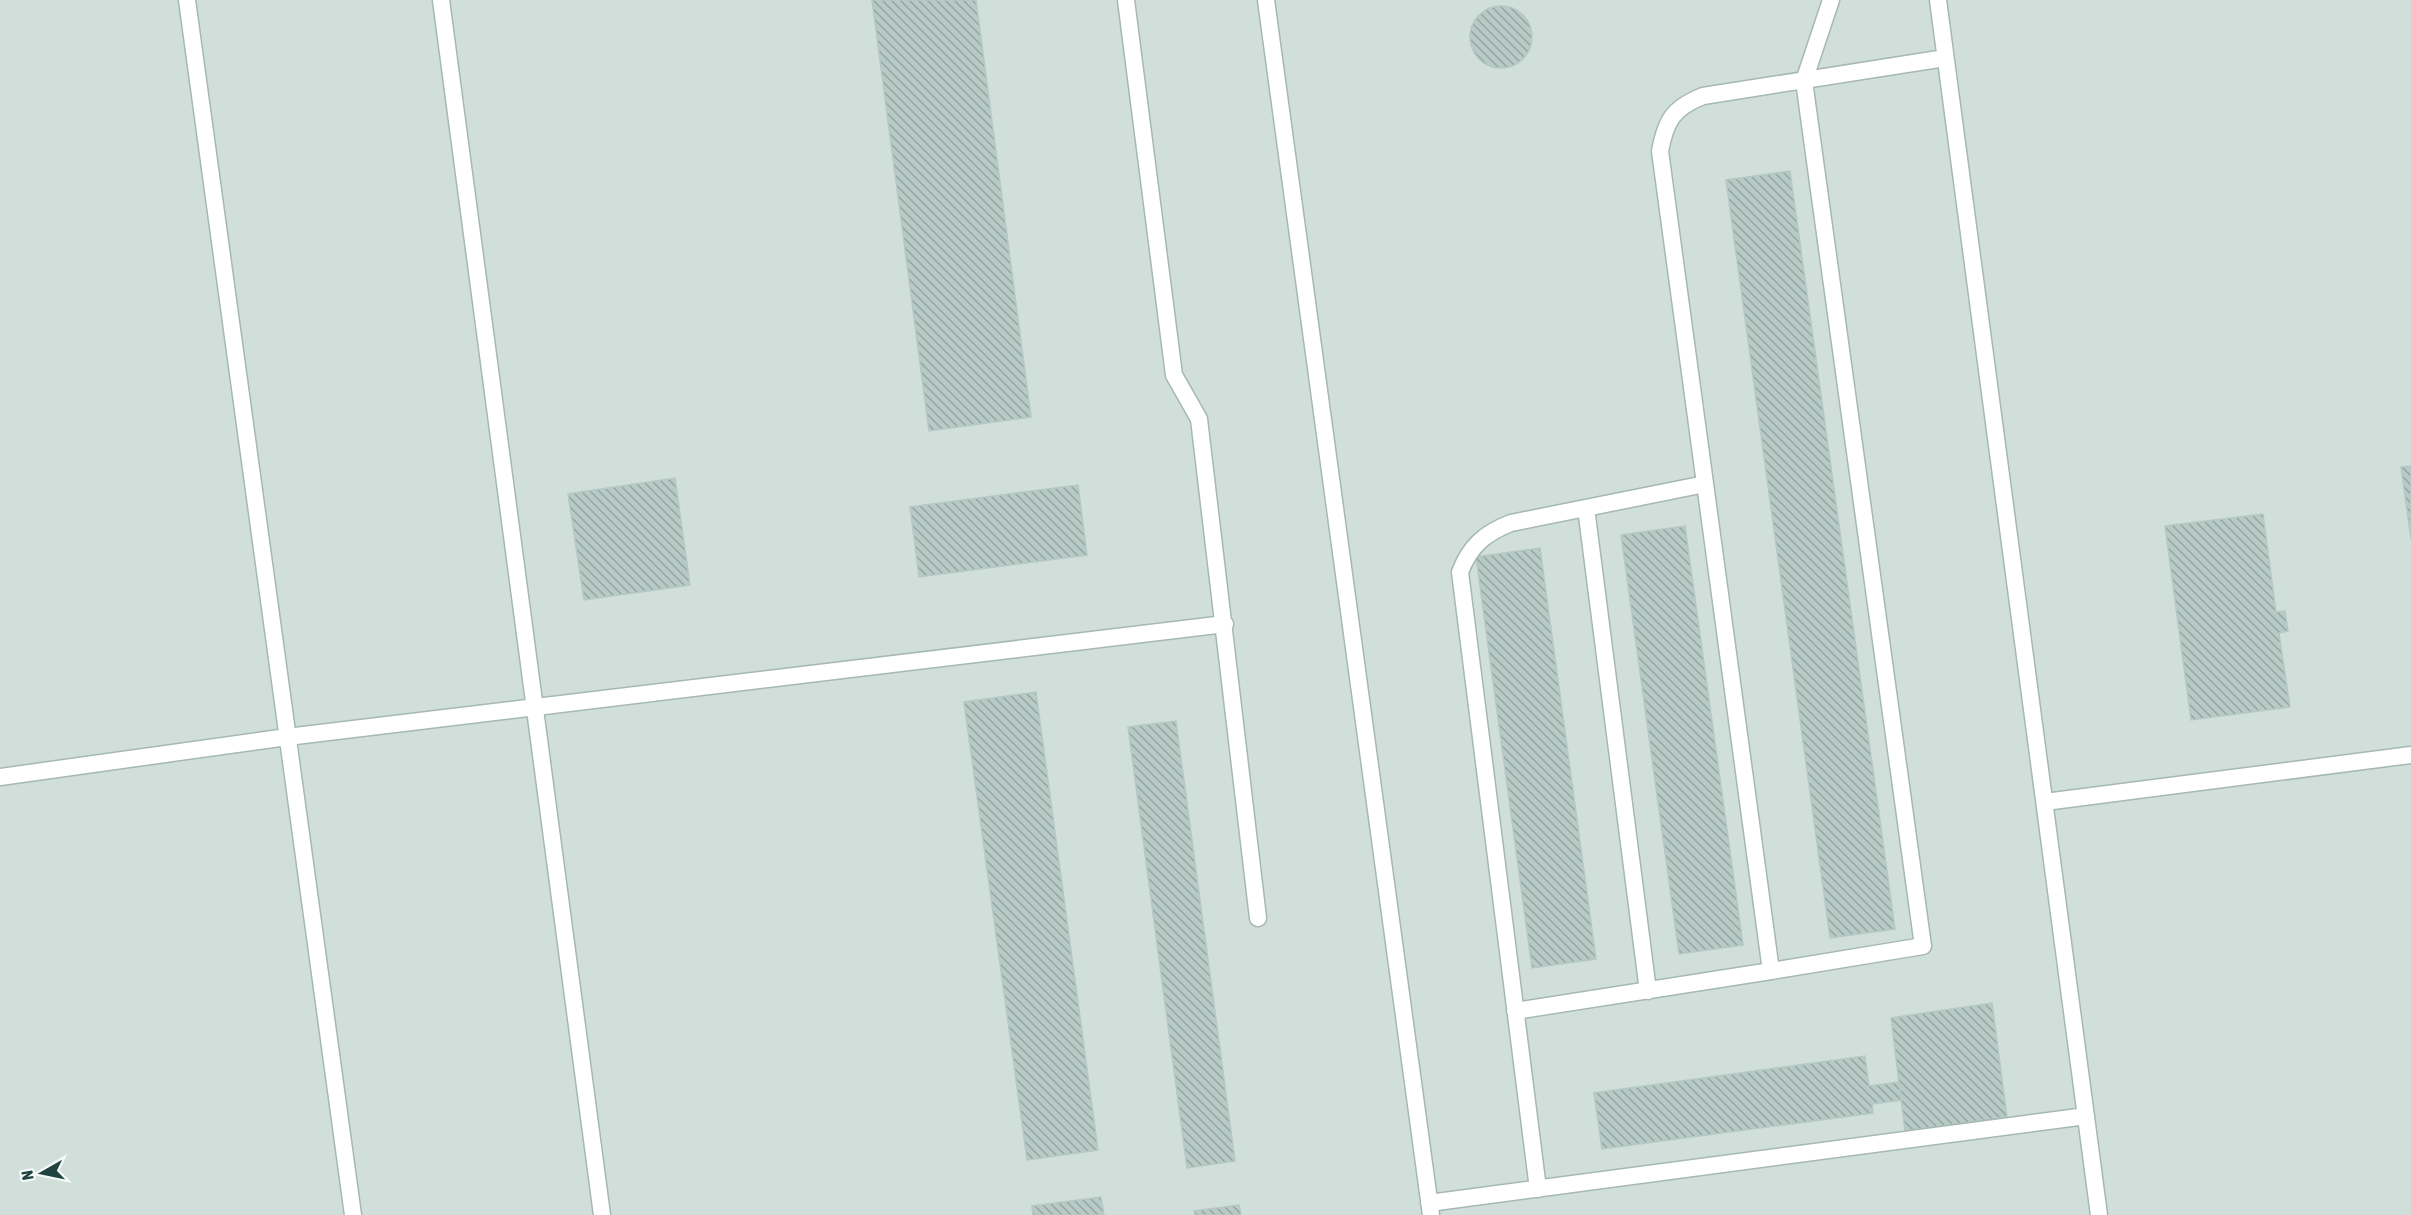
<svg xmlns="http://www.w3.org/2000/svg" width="2411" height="1215" font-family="'Asap Condensed',sans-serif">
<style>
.built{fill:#d1dfdb}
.building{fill:url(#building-back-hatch);stroke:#b5c9c4;stroke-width:1.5}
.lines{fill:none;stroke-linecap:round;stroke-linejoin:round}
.lane-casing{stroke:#a5b8b4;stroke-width:19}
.lane{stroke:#fff;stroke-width:16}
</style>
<defs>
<pattern id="building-back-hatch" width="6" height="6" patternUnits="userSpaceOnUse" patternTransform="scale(1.5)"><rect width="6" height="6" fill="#b8cac5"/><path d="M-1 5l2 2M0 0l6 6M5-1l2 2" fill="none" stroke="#95a6a1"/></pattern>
</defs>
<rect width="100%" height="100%" fill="#e3efeb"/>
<path class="built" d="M0 0H2411V1215H0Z"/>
<path class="building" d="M872 0H976L1031 417 929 431Z
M1470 37a31 31 0 1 1 62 0a31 31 0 1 1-62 0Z
M1790 171 1895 929 1830 938 1726 180Z
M2411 466V539L2401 467Z
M675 478 690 585 584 600 568 494Z
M1078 485 1087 555 919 577 910 507Z
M2263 514 2276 612 2285 611 2288 631 2279 633 2290 707 2191 720 2165 526Z
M1685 526 1743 945 1679 954 1621 535Z
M1540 548 1596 959 1532 968 1476 557Z
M1036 692 1098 1150 1027 1160 964 702Z
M1176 721 1235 1161 1187 1168 1128 727Z
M1992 1003 2007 1117 1905 1131 1891 1018Z
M1865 1056 1869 1086 1899 1082 1902 1100 1872 1104 1873 1113 1602 1149 1594 1093Z
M1101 1197 1104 1215H1033L1032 1206Z
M1239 1205 1241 1215H1195L1194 1211Z"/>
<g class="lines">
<g class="lane-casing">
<path id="lane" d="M187 0 353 1215
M441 0 602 1215
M1126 0 1174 375 1199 419 1258 918
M1266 0 1431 1215
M1831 0 1804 81 1923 946 1771 971 1660 151C1666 120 1673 108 1703 96L1945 58
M1938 0 2099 1215
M1586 508 1648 991
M0 777 287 737 1225 624
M2045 802 2411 755
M1515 1011 1771 971
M1538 1189 1460 572C1470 546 1485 533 1511 523L1705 484
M1429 1203 2086 1116"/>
</g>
<use href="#lane" class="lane"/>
</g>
<g transform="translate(42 1173) rotate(261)" stroke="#f4faf8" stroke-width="4.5" paint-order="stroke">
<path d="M0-4.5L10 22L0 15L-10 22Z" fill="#20433f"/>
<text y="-9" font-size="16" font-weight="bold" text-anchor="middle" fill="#20433f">N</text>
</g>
</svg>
